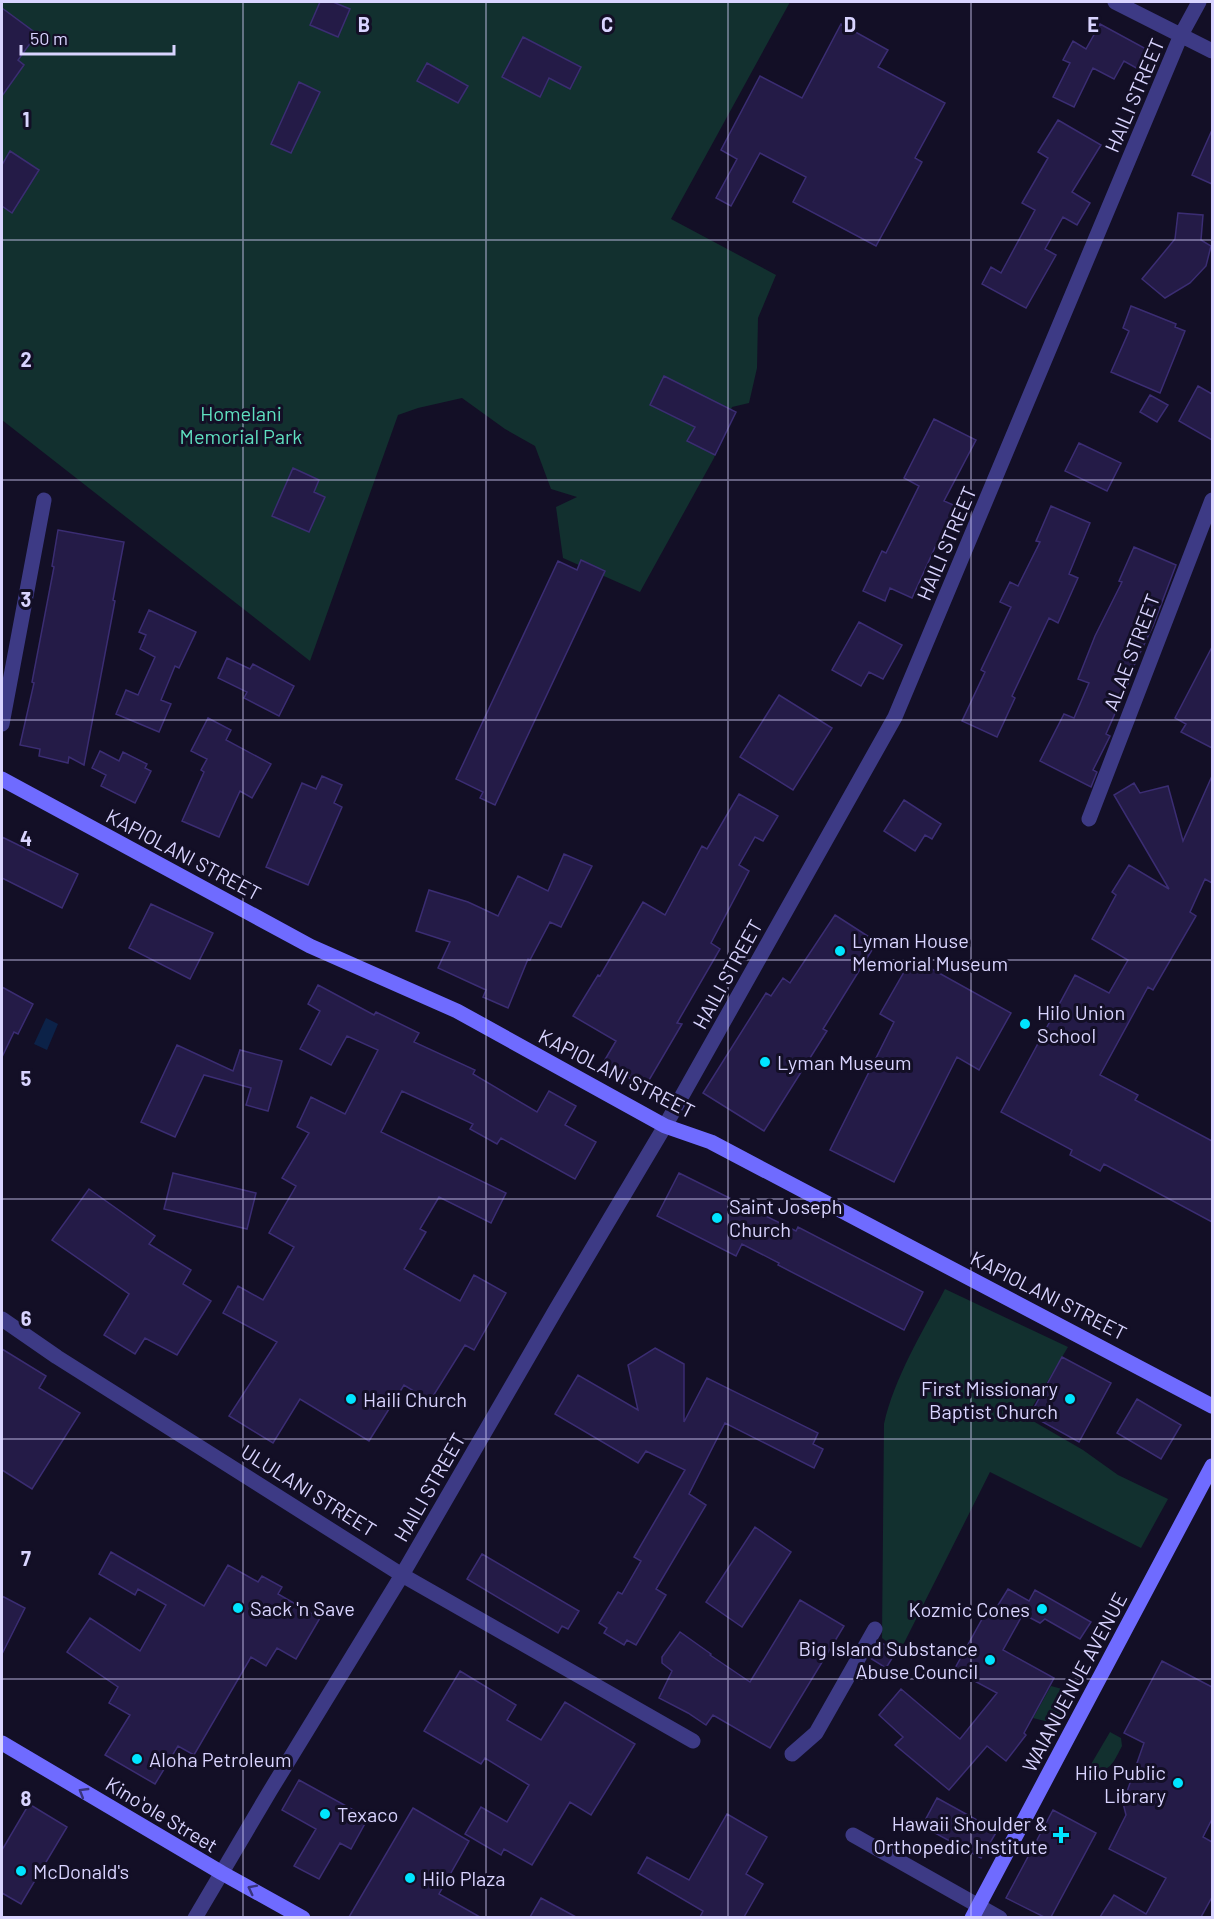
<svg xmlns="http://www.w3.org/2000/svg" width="1214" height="1919" font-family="Barlow,sans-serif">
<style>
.green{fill:#12302f}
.water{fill:#0c2248}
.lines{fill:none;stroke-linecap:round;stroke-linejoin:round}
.stream{stroke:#0c2248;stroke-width:6}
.building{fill:#241b47;stroke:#3b2d73;stroke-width:1.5}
.street{stroke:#3d3a85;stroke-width:15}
.secondary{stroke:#6f6bff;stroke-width:15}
.oneway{stroke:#38347d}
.grid{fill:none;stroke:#d9d4ff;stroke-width:1.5;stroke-opacity:0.55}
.poi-dot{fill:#00e5ff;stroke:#130f26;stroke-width:2}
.labels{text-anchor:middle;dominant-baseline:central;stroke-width:6;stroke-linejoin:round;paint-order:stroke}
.street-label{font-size:20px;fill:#d9d4ff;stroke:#130f26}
.park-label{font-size:20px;fill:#5fe0c0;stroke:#130f26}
.poi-label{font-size:20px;fill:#d9d4ff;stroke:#130f26;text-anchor:start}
.grid-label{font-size:20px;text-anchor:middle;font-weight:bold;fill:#d9d4ff;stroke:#130f26;stroke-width:6;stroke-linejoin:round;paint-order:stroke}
</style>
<rect width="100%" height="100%" fill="#130f26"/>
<path class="green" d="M2 2H790L671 219 776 275 758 318 757 368 749 403 732 407 714 458 640 592 563 558 556 507 577 497 551 489 535 446 505 429 462 398 418 408 398 415 310 661 2 420Z
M945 1289 1068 1347 1026 1417 1083 1450 1118 1475 1168 1499 1141 1548 990 1472 900 1651 882 1638 884 1424C894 1378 923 1331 945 1289Z
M1051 1686 1073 1692 1057 1724 1033 1718Z
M1110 1732 1121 1738 1122 1746C1114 1761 1109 1777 1090 1766Z"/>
<path class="water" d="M46 1018 58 1024 47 1050 34 1044Z"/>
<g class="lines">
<path class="stream" d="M1053 1302 1058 1295"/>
</g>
<path class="building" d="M320 2H333L350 9 338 37 310 25Z
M2 8 37 34 18 60 24 65 2 96Z
M841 24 888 50 878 67 945 103 915 158 922 162 876 246 793 202 806 177 760 153 731 206 716 198 737 159 721 150 760 76 802 98Z
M1100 24 1148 50 1138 69 1124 61 1114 79 1093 68 1074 107 1053 97 1070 63 1063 60 1073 41 1086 49Z
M523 37 581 67 570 89 549 78 540 97 502 77Z
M427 63 468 86 458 103 417 81Z
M299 82 320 92 291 153 271 144Z
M1058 120 1101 145 1072 192 1090 203 1077 225 1063 217 1045 249 1056 255 1026 308 982 284 991 267 1001 273 1035 210 1022 203 1048 158 1038 152Z
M1212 130V184L1192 175Z
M10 151 39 170 12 213 2 206V165Z
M1178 213 1203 215 1201 240 1211 246 1206 266 1190 283 1165 298 1142 279 1175 239Z
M1131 306 1176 324 1175 327 1185 331 1160 393 1111 372 1129 331 1123 328Z
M664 376 736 412 715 455 687 441 695 427 650 405Z
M1198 386 1212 394V440L1179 421Z
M1150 395 1168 405 1157 422 1140 412Z
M934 419 976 440 944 501 960 508 942 546 937 543 912 598 890 588 885 601 863 591 882 551 886 553 919 486 904 478Z
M1079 443 1121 463 1107 491 1065 471Z
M293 468 319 480 314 492 325 497 309 532 272 516Z
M1051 506 1090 523 1069 574 1078 578 1058 623 1049 618 1012 696 1015 698 997 737 962 721 985 672 981 670 1011 607 1000 602 1010 582 1018 586 1040 542 1036 541Z
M58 530 124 542 113 600 115 601 84 765 69 757 68 763 39 756 40 749 20 745 34 683 32 682 54 567 52 566Z
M1134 547 1176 565 1153 626 1129 676 1131 677 1106 734 1110 736 1093 770 1097 772 1091 787 1040 761 1064 714 1074 718 1089 683 1078 679 1095 636 1122 582 1119 581Z
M581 560 605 571 495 805 480 798 483 792 456 779 558 561 577 570Z
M149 610 196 632 179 668 175 666 161 700 171 704 159 732 116 714 126 690 138 695 155 657 140 649 146 635 139 632Z
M859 622 902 645 883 679 869 672 861 686 832 670Z
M1212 647V748L1181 732 1186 724 1175 718Z
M227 658 250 669 253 664 294 686 279 716 244 698 247 692 218 678Z
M779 695 832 728 793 790 740 757Z
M208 718 231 730 226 740 271 764 252 798 240 791 219 837 182 821 204 772 201 770 207 759 191 751Z
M100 751 119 761 123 752 147 764 145 768 151 771 135 803 101 786 106 775 92 768Z
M322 776 342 785 334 803 342 807 308 885 266 867 302 783 316 789Z
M1212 776V883L1205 879 1190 912 1196 916 1153 990 1148 987 1100 1075 1138 1095 1135 1100 1212 1141V1222L1104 1164 1100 1171 1070 1155 1072 1150 1001 1112 1075 975 1109 993 1128 960 1092 939 1116 895 1112 892 1129 865 1169 889 1114 795 1134 783 1140 793 1168 786 1183 841Z
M739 794 778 816 763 841 755 837 739 865 749 871 711 943 720 949 677 1023 682 1024 645 1087 603 1063 616 1041 573 1016 598 975 600 976 643 902 665 915 702 846 707 849Z
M904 800 941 824 932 839 925 835 915 851 884 831Z
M2 837 78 874 62 908 2 878Z
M564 854 592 866 561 927 550 922 530 960 528 959 508 1008 483 997 486 990 438 968 450 942 416 931 429 890 468 902 498 916 518 876 548 891Z
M151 904 213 933 190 979 129 948Z
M835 915 877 942 823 1029 827 1031 764 1131 703 1093 766 993 771 996 783 978 790 983Z
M912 958 1011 1013 979 1070 957 1057 894 1182 830 1150 894 1022 880 1014Z
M318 985 374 1015 376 1012 419 1033 414 1042 475 1070 473 1074 537 1112 549 1091 576 1106 565 1125 596 1142 575 1179 501 1138 497 1144 470 1129 473 1124 402 1091 381 1132 506 1193 491 1223 439 1197 420 1229 426 1232 404 1269 460 1301 474 1275 506 1293 474 1350 465 1345 430 1401 404 1385 369 1441 300 1399 273 1443 229 1416 277 1342 223 1313 238 1286 263 1300 294 1247 269 1233 296 1186 282 1178 309 1133 297 1127 311 1097 345 1114 378 1050 347 1036 331 1065 300 1049 320 1011 308 1004Z
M2 987 33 1004 18 1034 14 1032 2 1057Z
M177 1045 233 1071 240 1050 282 1061 268 1111 246 1105 251 1088 204 1075 175 1137 141 1122Z
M173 1173 256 1193 247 1229 164 1209Z
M679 1173 796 1231 798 1227 923 1292 904 1330 778 1265 779 1263 742 1244 736 1256 657 1216Z
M89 1189 155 1236 149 1244 191 1270 183 1284 211 1301 177 1355 145 1338 135 1354 104 1335 129 1294 52 1240Z
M655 1348 684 1364V1422L707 1378 818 1433 813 1444 823 1449 814 1468 725 1423 689 1494 706 1505 656 1589 666 1595 636 1645 627 1640 624 1645 604 1633 607 1628 599 1623 618 1592 622 1594 641 1561 634 1557 685 1470 646 1451 638 1463 555 1414 578 1375 638 1410 628 1365Z
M2 1349 46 1376 39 1388 80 1413 32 1489 2 1470Z
M1062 1357 1111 1383 1079 1442 1030 1415Z
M1137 1399 1181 1425 1161 1459 1117 1433Z
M755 1527 791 1552 742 1627 706 1602Z
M111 1552 204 1606 228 1565 258 1582 262 1576 282 1587 278 1594 320 1618 296 1659 277 1648 266 1666 251 1657 194 1755 178 1746 155 1784 105 1755 130 1715 109 1703 118 1687 67 1652 90 1618 140 1651 166 1605 138 1589 135 1595 99 1574Z
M482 1554 579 1611 568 1629 562 1626 558 1633 467 1579Z
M1008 1589 1029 1601 1035 1590 1091 1622 1080 1639 1045 1619 1040 1623 1023 1614 1003 1650 1054 1678 1024 1733 1026 1735 1006 1761 987 1746 949 1790 895 1745 903 1737 879 1715 901 1689 960 1739 997 1693 954 1670 986 1612 992 1615Z
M2 1596 25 1608 2 1654Z
M800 1600 844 1626 770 1748 713 1715 706 1725 688 1713 659 1698 672 1671 662 1663V1657L680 1632 711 1654 710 1655 750 1682Z
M879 1641 896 1652 886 1668 870 1658Z
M1162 1661 1212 1687V1819L1203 1837 1212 1842V1897L1201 1917H1100L1114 1895 1146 1914 1166 1878 1109 1849 1126 1815 1123 1803 1144 1743 1124 1733Z
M460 1671 516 1705 507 1720 541 1740 565 1702 635 1744 591 1815 570 1802 532 1865 504 1849 501 1855 465 1834 481 1807 507 1822 529 1785 485 1758 481 1764 424 1731Z
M299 1780 368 1818 351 1849 340 1843 319 1879 294 1866 316 1829 282 1810Z
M937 1798 997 1831 981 1858 922 1826Z
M29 1804 67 1827 21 1904 2 1893V1850Z
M413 1808 469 1841 439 1894 480 1917H349Z
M1053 1810 1096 1833 1051 1917H1044L1006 1898Z
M727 1814 767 1837 746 1874 763 1884 744 1917H700L703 1911 638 1873 647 1857 689 1880Z
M541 1898 576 1917H530Z"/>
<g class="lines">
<path class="street" d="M1115 2 1212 51
M2 724 44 500
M1089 819 1212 500
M2 1319 57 1357 402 1575 693 1741
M792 1754 816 1733 875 1629
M853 1835 1000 1918
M195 1918 270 1791 402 1575 555 1311 665 1126 895 717 1181 35 1199 2"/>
<path class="secondary" d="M2 779 310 946 457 1011 665 1126 711 1142 1212 1406
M2 1743 222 1873 303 1918
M972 1918 1212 1466"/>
</g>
<defs><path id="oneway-chevron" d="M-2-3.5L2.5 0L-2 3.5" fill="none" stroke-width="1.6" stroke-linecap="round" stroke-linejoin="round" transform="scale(1.5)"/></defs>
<g class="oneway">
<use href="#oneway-chevron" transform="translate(83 1792) rotate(-149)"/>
<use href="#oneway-chevron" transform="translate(252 1889) rotate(-153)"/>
</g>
<path class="grid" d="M243 2V1918M486 2V1918M728 2V1918M971 2V1918M2 240H1212M2 480H1212M2 720H1212M2 960H1212M2 1199H1212M2 1439H1212M2 1679H1212"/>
<g class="poi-dot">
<circle cx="840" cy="951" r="6"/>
<circle cx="1025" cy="1024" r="6"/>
<circle cx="765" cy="1062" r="6"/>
<circle cx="717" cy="1218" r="6"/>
<circle cx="351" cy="1399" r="6"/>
<circle cx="1070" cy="1399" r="6"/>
<circle cx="238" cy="1608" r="6"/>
<circle cx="1042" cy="1609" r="6"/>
<circle cx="990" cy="1660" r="6"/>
<circle cx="137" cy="1759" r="6"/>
<circle cx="1178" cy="1783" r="6"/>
<circle cx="325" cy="1814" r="6"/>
<path d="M1058 1826h6v6h6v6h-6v6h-6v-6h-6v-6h6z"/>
<circle cx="21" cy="1871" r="6"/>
<circle cx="410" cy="1878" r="6"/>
</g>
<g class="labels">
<g class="street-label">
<text transform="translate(1134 95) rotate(-67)">HAILI STREET</text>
<text transform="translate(946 543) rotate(-67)">HAILI STREET</text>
<text transform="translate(1131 652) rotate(-69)">ALAE STREET</text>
<text transform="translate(184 854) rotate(28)">KAPIOLANI STREET</text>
<text transform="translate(727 974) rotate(-61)">HAILI STREET</text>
<text transform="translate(617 1073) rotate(27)">KAPIOLANI STREET</text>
<text transform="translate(1049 1295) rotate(27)">KAPIOLANI STREET</text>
<text transform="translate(429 1487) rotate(-60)">HAILI STREET</text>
<text transform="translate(309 1490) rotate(32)">ULULANI STREET</text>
<text transform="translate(1074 1682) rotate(-62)">WAIANUENUE AVENUE</text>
<text transform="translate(162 1814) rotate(31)">Kinoʻole Street</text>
</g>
<g class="park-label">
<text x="241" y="413">Homelani<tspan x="241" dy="23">Memorial Park</tspan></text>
</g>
<g class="poi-label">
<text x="852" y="940">Lyman House<tspan x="852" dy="23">Memorial Museum</tspan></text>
<text x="1037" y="1012">Hilo Union<tspan x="1037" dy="23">School</tspan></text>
<text x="777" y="1062">Lyman Museum</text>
<text x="729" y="1206">Saint Joseph<tspan x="729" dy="23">Church</tspan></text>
<text x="1058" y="1388" text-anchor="end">First Missionary<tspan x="1058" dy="23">Baptist Church</tspan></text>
<text x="363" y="1399">Haili Church</text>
<text x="250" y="1608">Sack 'n Save</text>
<text x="1030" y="1609" text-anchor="end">Kozmic Cones</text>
<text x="978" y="1648" text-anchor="end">Big Island Substance<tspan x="978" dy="23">Abuse Council</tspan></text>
<text x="149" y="1759">Aloha Petroleum</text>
<text x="1166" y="1772" text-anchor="end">Hilo Public<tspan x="1166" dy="23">Library</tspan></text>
<text x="337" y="1814">Texaco</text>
<text x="1048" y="1823" text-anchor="end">Hawaii Shoulder &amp;<tspan x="1048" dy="23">Orthopedic Institute</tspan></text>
<text x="33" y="1871">McDonald's</text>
<text x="422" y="1878">Hilo Plaza</text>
</g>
</g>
<g class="grid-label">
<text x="364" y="32">B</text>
<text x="607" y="32">C</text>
<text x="850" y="32">D</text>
<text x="1093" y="32">E</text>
<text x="26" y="127">1</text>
<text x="26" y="367">2</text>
<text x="26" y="607">3</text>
<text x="26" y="846">4</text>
<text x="26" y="1086">5</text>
<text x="26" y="1326">6</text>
<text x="26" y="1566">7</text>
<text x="26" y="1806">8</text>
</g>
<rect width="1214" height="1919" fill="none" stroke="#d9d4ff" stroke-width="6"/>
<path d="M21 45v9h153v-9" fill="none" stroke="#d9d4ff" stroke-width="3"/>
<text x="30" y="45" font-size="18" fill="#d9d4ff" stroke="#130f26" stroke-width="4.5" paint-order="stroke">50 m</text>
</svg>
